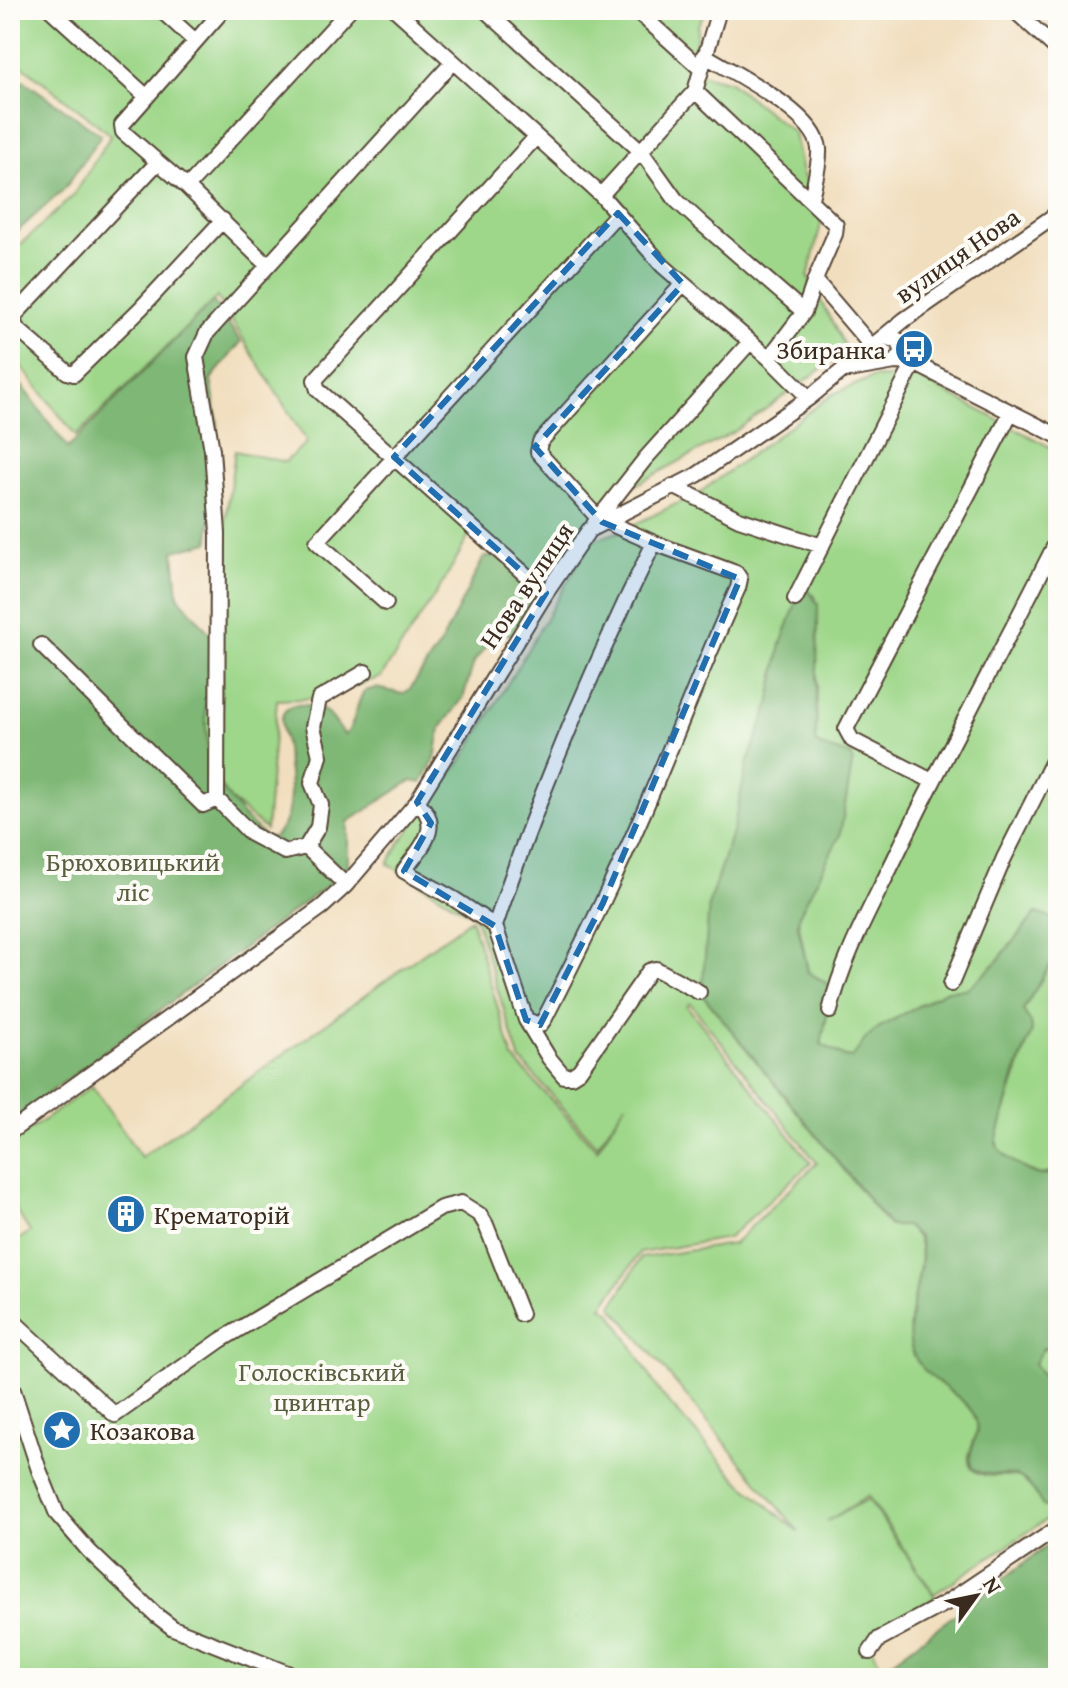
<svg xmlns="http://www.w3.org/2000/svg" width="1068" height="1688" font-family="'Gentium Book Plus',serif">
<style>
.green{fill:#9fd78a;stroke:#6d8054;stroke-width:2;fill-rule:evenodd}
.forest{fill:#7fb876;stroke:#5d714a;stroke-width:2}
.lines{fill:none;stroke-linecap:round;stroke-linejoin:round}
.minor-casing{stroke:#564536;stroke-width:18}
.minor{stroke:#fff;stroke-width:14}
.marked{fill:#1f6fb2;fill-opacity:0.2;stroke:#1f6fb2;stroke-width:6;stroke-dasharray:16 10;stroke-linejoin:round}
.labels{text-anchor:middle;dominant-baseline:central;stroke-width:8;stroke-linejoin:round;paint-order:stroke}
.street-label{font-size:26px;fill:#3b2a1e;stroke:#fdfcf7}
.poi-label{font-size:26px;fill:#3b2a1e;stroke:#fdfcf7;text-anchor:start}
.park-label{font-size:26px;fill:#595e3e;stroke:#fdfcf7}
</style>
<rect width="100%" height="100%" fill="#fdfcf7"/>
<filter id="ink" filterUnits="userSpaceOnUse"><feTurbulence type="fractalNoise" baseFrequency=".0125" numOctaves="2"/><feDisplacementMap in="SourceGraphic" scale="16" xChannelSelector="R" yChannelSelector="G"/><feConvolveMatrix kernelMatrix="1 2 1 2 8 2 1 2 1" color-interpolation-filters="sRGB"/></filter>
<filter id="wash" filterUnits="userSpaceOnUse"><feTurbulence type="fractalNoise" baseFrequency=".006" numOctaves="4" result="noise"/><feDisplacementMap in="SourceGraphic" scale="32" xChannelSelector="R" yChannelSelector="G"/><feGaussianBlur stdDeviation="1.8" result="paint"/><feColorMatrix in="noise" values="0 0 0 0 0 0 0 0 0 0 0 0 0 0 0 0 0 1.4 0 .05"/><feComposite in="paint" operator="in"/></filter>
<g filter="url(#wash)">
<rect width="100%" height="100%" fill="#f1debe"/>
<path class="green" d="M10 10H706L698 25 692 72 730 82 794 133 802 173 822 220 808 277 847 350 734 432 624 491 534 575 472 530 446 578 381 677 323 698 277 700 266 830 231 800 79 609 221 716 219 568 235 451 285 462 307 442 217 297 76 436 10 352V254L73 196 111 135 10 56Z
M874 377 918 378 1058 451V920L1036 913 995 964 971 986 965 989 947 990 878 1028 852 1058 845 1057 821 1044 832 990 828 984 808 972 798 919 852 756 819 746 816 741 818 605 814 595 807 591 781 644 769 706 747 765 702 994 889 1226H906C939 1243 905 1305 910 1336 917 1385 968 1391 977 1422 981 1437 961 1455 972 1469 982 1480 1007 1474 1020 1477L1051 1508 1058 1503V1512L934 1594 868 1496 827 1521 868 1499 935 1597 868 1642 888 1678H10V1245L30 1232 10 1201V1144L92 1086 141 1157 471 919 513 1058 597 1150 626 1103 597 1146 519 1058 475 917 388 864 399 844 467 753 592 540 619 532 699 493 833 394ZM690 1003 817 1163 733 1244 641 1258 612 1306 799 1532 739 1481 661 1394 611 1312 602 1307 640 1253 728 1238 811 1163 687 1006Z
M1058 952V1169L1041 1175C1024 1168 996 1159 996 1137L1032 1029 1023 1010Z
M1047 1347 1058 1348V1386L1043 1378 1034 1363 1038 1354Z"/>
<path class="forest" d="M10 71 101 135 65 188 10 238Z
M213 301 241 342 211 379 218 426 209 542 174 551 178 596 212 636 205 711 209 771 244 817 266 838 274 837C298 815 289 772 285 742 283 734 280 725 282 717 287 699 314 704 326 712 334 718 338 728 345 735 356 724 355 705 364 691L376 688 403 694 410 689 441 643 484 557C504 553 529 579 537 595L513 635 502 634 488 644 474 662 463 698 440 729 435 759 422 783 411 781 348 822V870L10 1122V370L68 448Z
M804 592H810L818 605 816 741 819 746 850 755 853 759 840 835 799 915 798 925 808 972 828 984 832 990 821 1044 845 1057 852 1058 867 1037 878 1028 947 990 965 989 971 986 995 964 1036 913 1058 920V952L1023 1010 1031 1023 1032 1031 1015 1074 996 1142C999 1155 1032 1177 1045 1175 1048 1175 1056 1170 1058 1169V1348H1043L1034 1363 1043 1378 1058 1386V1429L1053 1436 1052 1447 1058 1477V1503L1051 1508 1043 1506C1036 1497 1033 1485 1023 1479 1008 1469 987 1480 972 1468 964 1450 985 1434 974 1415 957 1386 916 1380 910 1342 906 1307 928 1267 919 1238L906 1226H890L702 994 709 903 733 829 747 765 769 706 781 644 798 598Z
M1058 1538V1678H888L883 1668Z"/>
</g>
<g filter="url(#ink)">
<g class="lines">
<g class="minor-casing">
<path id="minor" d="M51 10 146 96
M161 10 195 41
M396 10 601 195 663 266 769 358 809 398
M485 10 641 151 676 200 701 223 804 312
M636 10 701 69
M1014 10 1058 50
M704 55C732 72 817 114 819 149 820 165 814 183 811 199
M695 91 836 225 835 234 815 280 804 312 769 358
M536 137 315 380 318 390 546 593
M158 162 14 316 15 327 67 372 74 374 141 308 223 220
M187 187 123 132 122 125 223 10
M601 195 695 91 719 10
M267 265 187 187 349 10
M815 280 873 348
M885 338 898 340 903 352 895 362
M849 370 895 362 914 363 1058 436
M673 486 739 519 822 546
M594 524 645 459 750 342
M795 599 914 363
M386 603 317 542 618 213
M41 645 203 805 217 799 251 834 285 852 306 847 346 885
M932 781 852 740 846 729 1011 412
M217 799 218 533 212 450 196 357 207 333 453 62
M417 802C445 826 420 848 404 871L454 899 495 926 526 1020 549 1058 564 1076H571L579 1071 649 971 656 969 699 992
M306 847 318 827 321 805 312 783 320 756 313 727 319 699 365 672
M495 926C539 794 592 667 654 543
M951 984 1004 858 1058 751
M830 1011C843 956 872 906 897 854 948 748 1005 645 1058 539
M526 1020 540 1025 545 1018C584 941 622 865 655 785 683 719 708 653 738 588L740 579 736 573 654 543 598 518 538 452 540 442 683 284
M10 1132 322 907 346 885 417 802 546 593 589 530 697 475 809 398 904 320 1058 213
M10 1318 115 1415 221 1340 441 1208 461 1203 480 1215 486 1225 521 1314
M10 1381 39 1470 57 1514 89 1551 156 1615 173 1628 300 1678
M870 1652 879 1639 946 1603 1058 1528"/>
</g>
<use href="#minor" class="minor"/>
</g>
</g>
<path class="marked" d="M618 213 683 284 535 447 602 522 740 579 603 903 540 1025 526 1020 495 926 404 871 431 823 417 802 546 593 394 457Z"/>
<defs>
<g id="bus-disc" transform="scale(2)"><circle r="9.5" fill="#1f6fb2" stroke="#fdfcf7"/><path d="M-5-6H5V4H4V6H2V4H-2V6H-4V4H-5ZM-3.5-4V0h7V-4ZM-3.5 1.2v1.5H-2V1.2ZM2 1.2v1.5H3.5V1.2Z" fill="#fff"/></g>
<g id="building-disc" transform="scale(2)"><circle r="9.5" fill="#1f6fb2" stroke="#fdfcf7"/><path d="M-4-6H4V6H1V3H-1V6H-4ZM-2.5-4.3h1.7v1.8h-1.7ZM.8-4.3h1.7v1.8H.8ZM-2.5-1h1.7V.8h-1.7ZM.8-1h1.7V.8H.8Z" fill="#fff"/></g>
<g id="sight-disc" transform="scale(2)"><circle r="9.5" fill="#1f6fb2" stroke="#fdfcf7"/><path d="M0-6L1.8-2.2L6-1.7L2.9 1.2L3.7 5.4L0 3.3L-3.7 5.4L-2.9 1.2L-6-1.7L-1.8-2.2Z" fill="#fff"/></g>
</defs>
<g fill-rule="evenodd">
<use href="#bus-disc" x="914" y="349"/>
<use href="#building-disc" x="126" y="1214"/>
<use href="#sight-disc" x="62" y="1430"/>
</g>
<g class="labels">
<g class="street-label">
<text transform="translate(957 255) rotate(-35)">вулиця Нова</text>
<text transform="translate(526 585) rotate(-56)">Нова вулиця</text>
</g>
<g class="poi-label">
<text x="886" y="349" text-anchor="end">Збиранка</text>
<text x="154" y="1214">Крематорій</text>
<text x="90" y="1430">Козакова</text>
</g>
<g class="park-label">
<text x="133" y="861">Брюховицький<tspan x="133" dy="30">ліс</tspan></text>
<text x="322" y="1371">Голосківський<tspan x="322" dy="30">цвинтар</tspan></text>
</g>
</g>
<rect width="1068" height="1688" fill="none" stroke="#fdfcf7" stroke-width="40"/>
<g transform="translate(976 1596) rotate(57)" stroke="#fdfcf7" stroke-width="6" paint-order="stroke">
<path d="M0-6L14 30L0 20L-14 30Z" fill="#3b2a1e"/>
<text y="-12" font-size="22" font-weight="bold" text-anchor="middle" fill="#3b2a1e">N</text>
</g>
</svg>
